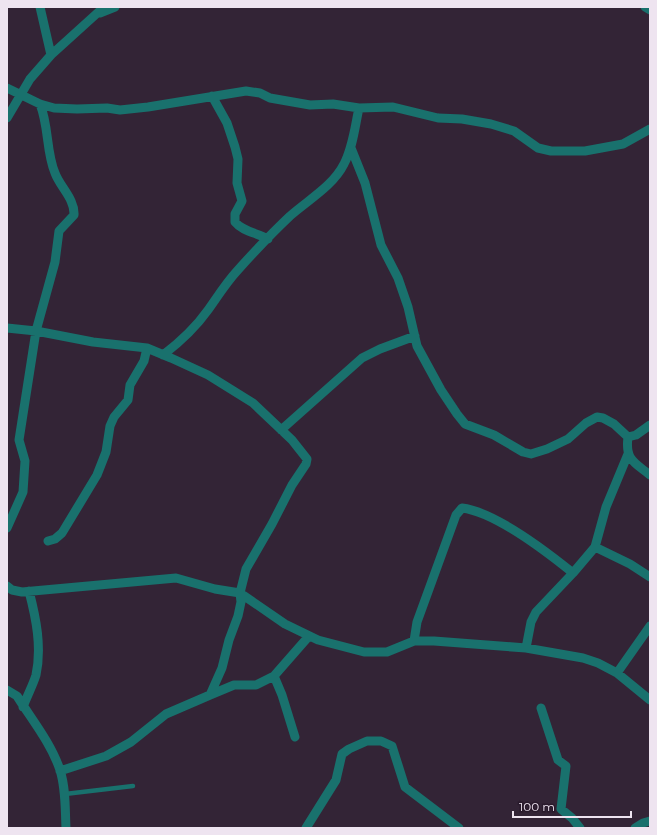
<svg xmlns="http://www.w3.org/2000/svg" width="657" height="835" font-family="Montserrat,sans-serif">
<style>
.lines{fill:none;stroke-linecap:round;stroke-linejoin:round}
.service{stroke:#19716d;stroke-width:4.5}
.minor{stroke:#19716d;stroke-width:9}
</style>
<rect width="100%" height="100%" fill="#332436"/>
<g class="lines">
<path class="service" d="M65 794 133 786"/>
<path class="minor" d="M40 7 51 55
M645 7 650 10
M100 13 115 7
M7 88 40 104 54 108 77 109 107 108 120 110 148 107 246 91 260 93 270 98 310 105 333 104 359 108 393 107 438 118 462 119 491 124 514 131 538 148 551 151H585L623 144 650 129
M212 96 227 123 235 147 238 159 237 183 242 201 235 214V222C242 231 257 233 268 239
M7 118 30 79 51 55 104 7
M351 148 365 183 381 245 398 278 408 307 417 346 441 390 457 414 465 424 494 435 523 452 531 454 547 449 568 439 586 423 597 417 603 418 614 424 628 437 636 435 650 425
M7 328 36 331 93 342 147 348 171 358 208 375 253 403 292 440 307 459 306 464 292 485 272 524 246 569 240 593 241 602 238 616 229 640 222 668 210 695 166 714 131 742 106 756 60 771
M163 355C180 342 196 327 208 310 218 296 226 283 237 271 254 252 272 233 290 216 308 200 333 186 344 164 353 147 355 126 359 108
M281 430 362 358 380 349 415 336
M628 437C625 460 634 462 650 475
M7 528 23 492 25 461 19 440 36 331 55 262 59 231 74 215C75 199 60 187 55 173 46 152 49 126 40 104
M48 541 55 539 62 533 97 475 106 452 110 426 114 417 128 400 130 385 144 361 147 348
M595 547 606 507 628 454
M573 573 595 547 630 564 650 577
M7 586 12 590 22 592 176 578 215 589 240 593 285 624 318 640 364 652H387L414 641H434L526 648 583 658 598 663 617 673 650 700
M414 641 417 622 456 515 462 508C495 512 547 552 573 573L536 612 531 622 526 648
M617 673 650 626
M274 676 282 695 295 737
M7 690 17 696C32 720 51 743 60 770 66 789 65 809 66 828
M210 695 234 685H256L274 676 309 636
M23 707C27 696 33 685 36 675 42 647 36 618 29 591
M541 708 558 760 566 766 561 809 572 818 580 828
M306 828 336 780 342 754 349 749 367 741H381L392 746 405 787 459 828
M635 828 643 823 650 821"/>
</g>
<rect width="657" height="835" fill="none" stroke="#eee4f0" stroke-width="16"/>
<path d="M513 811v6h118v-6" fill="none" stroke="#eee4f0" stroke-width="2"/>
<text x="519" y="811" font-size="12" fill="#eee4f0" stroke="#291a2c" stroke-width="3" paint-order="stroke">100 m</text>
</svg>
